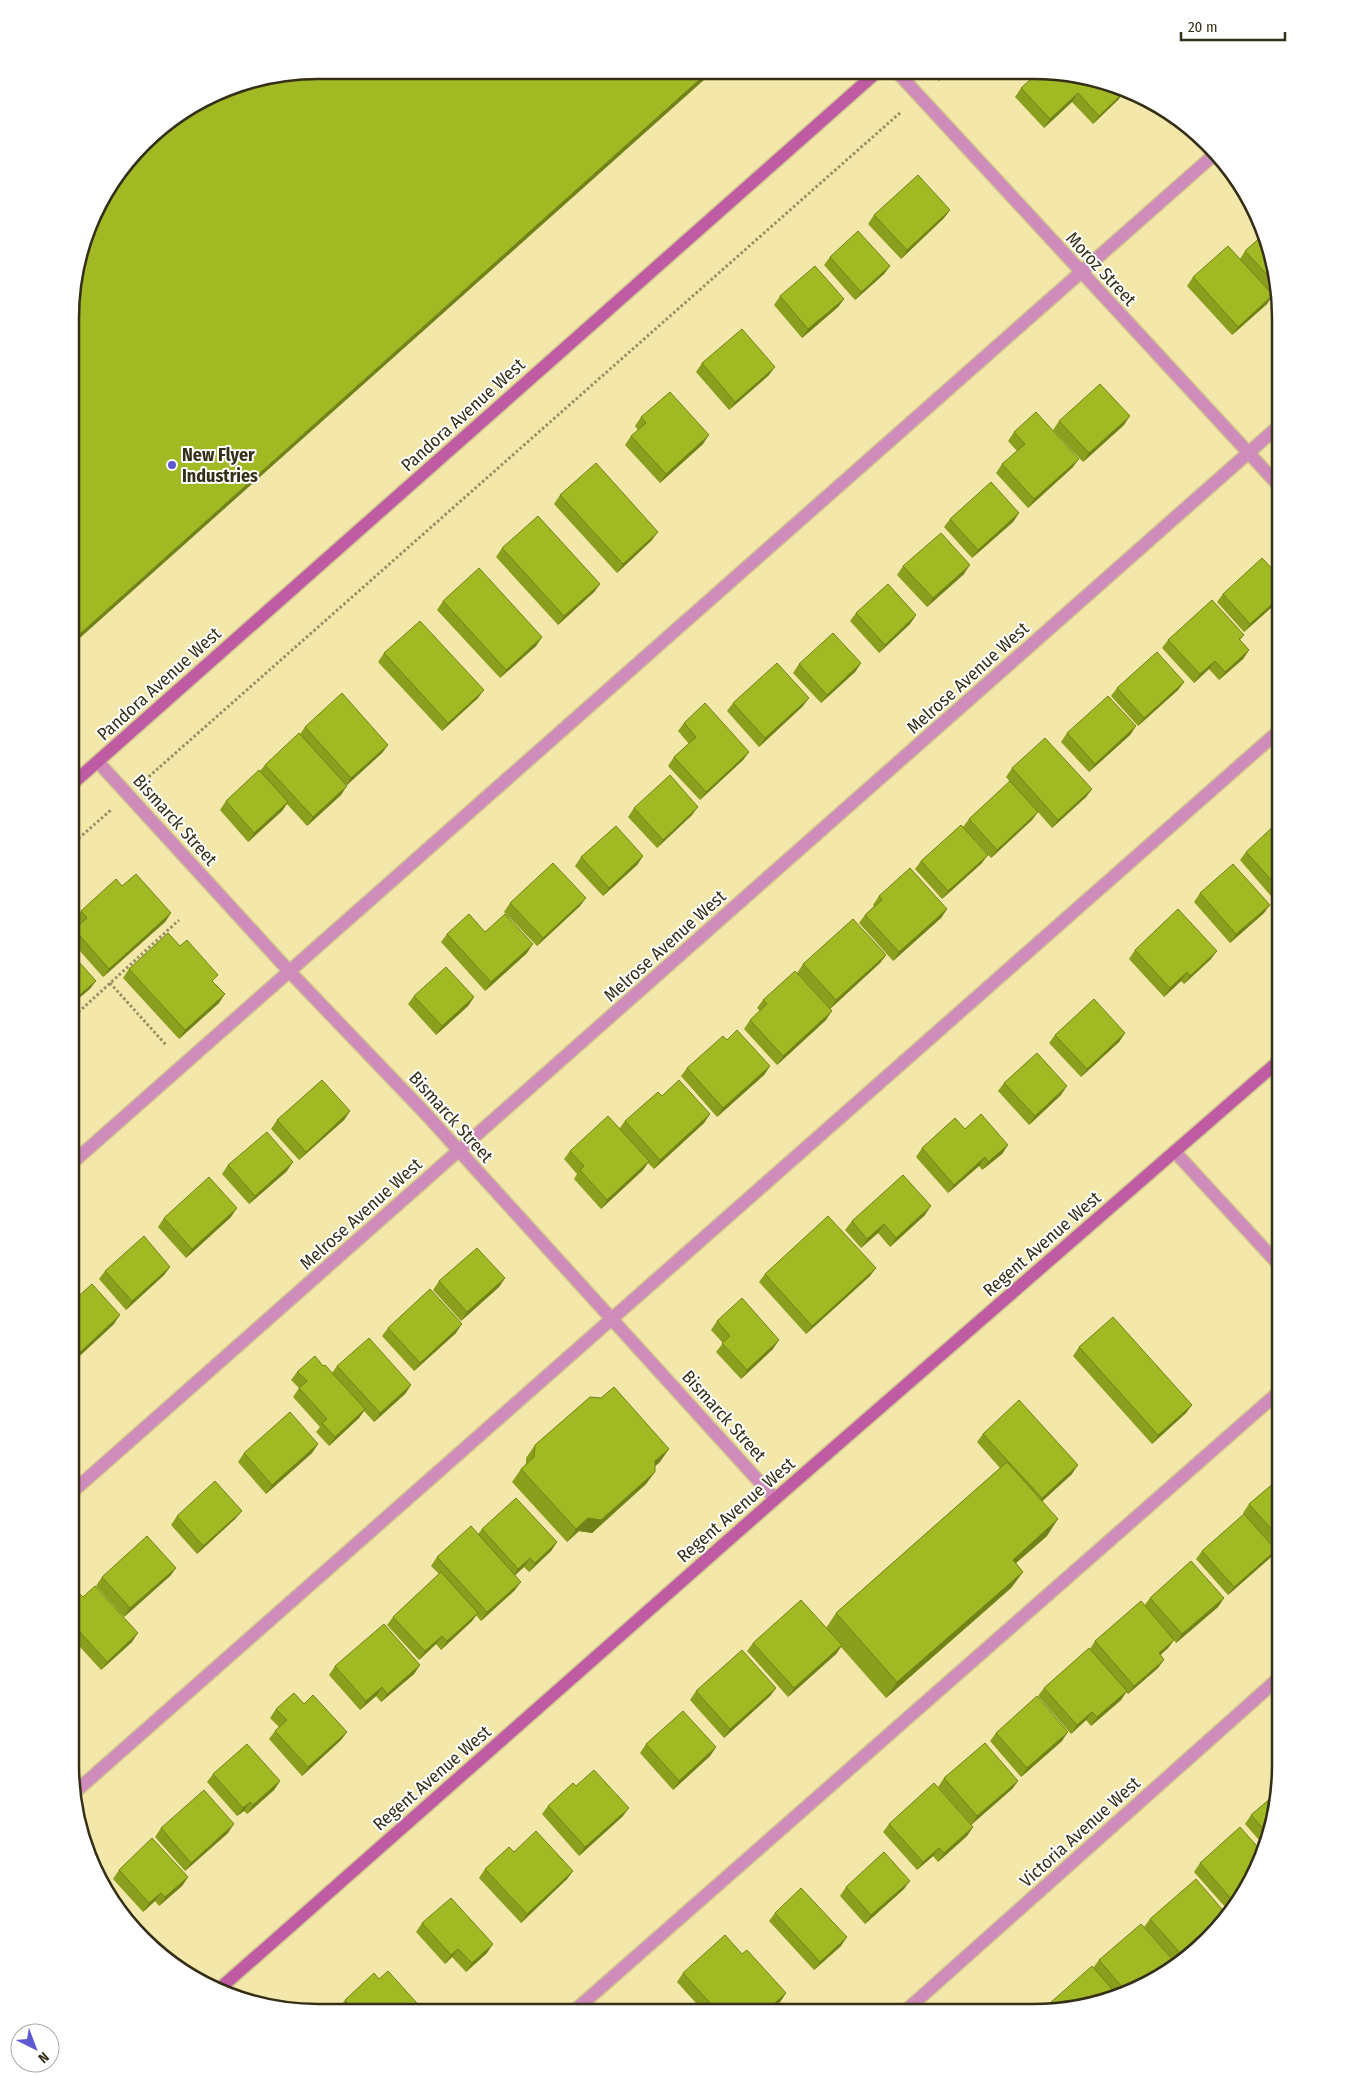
<svg xmlns="http://www.w3.org/2000/svg" width="1351" height="2083" font-family="'Fira Sans Condensed',sans-serif">
<style>
.lines{fill:none;stroke-linecap:round;stroke-linejoin:round}
.lane-casing{stroke:#d1c68f;stroke-width:15}
.street-casing{stroke:#d1c68f;stroke-width:15}
.secondary-casing{stroke:#d1c68f;stroke-width:15}
.path{stroke:#978f63;stroke-width:3;stroke-dasharray:2.5 2.5;stroke-linecap:butt}
.lane{stroke:#cf8bb9;stroke-width:12}
.street{stroke:#cf8bb9;stroke-width:12}
.secondary{stroke:#be5ba3;stroke-width:12}
.wall{fill:#8a9f1e}
.shaded-wall{fill:#718218}
.building{fill:#a1b923;stroke:#718218}
.poi-dot{fill:#5c59d1;stroke:#fff;stroke-width:2}
.labels{text-anchor:middle;dominant-baseline:central;stroke-width:4;stroke-linejoin:round;paint-order:stroke}
.street-label{font-size:18px;fill:#342f16;stroke:#fff}
.poi-label{font-size:18px;font-weight:bold;fill:#342f16;stroke:#fff;text-anchor:start}
.rim{fill:none;stroke:#342f16;stroke-width:2.5}
</style>
<rect width="100%" height="100%" fill="#f3e7a9"/>
<g class="lines">
<g class="lane-casing">
<path id="lane" d="M71 1164 1216 153
M75 1792 1281 729
M573 2012 1281 1390"/>
</g>
<g class="street-casing">
<path id="street" d="M897 72 1281 488
M98 762 289 971 424 1112 775 1499
M1175 1152 1281 1267
M70 1494 1281 424
M903 2013 1280 1677"/>
</g>
<g class="secondary-casing">
<path id="secondary" d="M71 785 877 72
M217 1991 775 1499 1281 1059"/>
</g>
<path class="path" d="M938 80 947 72
M145 780 901 112
M71 845 111 810
M110 983 167 1046
M71 1019 179 920"/>
<use href="#lane" class="lane"/>
<use href="#street" class="street"/>
<use href="#secondary" class="secondary"/>
</g>
<path class="wall" d="M1021 88 1124 92 1118 100 1093 124 1072 102 1044 128 1015 97Z
M950 210 944 218 901 259 868 224 874 215Z
M1264 234 1276 291 1272 294 1267 304 1232 335 1187 286 1193 277 1240 259 1245 251Z
M830 257 890 266 884 274 855 300 824 265Z
M780 296 844 299 838 307 802 338 774 305Z
M702 363 769 375 729 410 696 372Z
M641 417 703 444 660 483 625 445 631 436 638 430 635 426Z
M1059 421 1124 425 1083 462 1053 430Z
M1014 432 1073 467 1028 508 996 473 1002 464 1017 451 1008 441Z
M560 495 652 540 617 573 554 504Z
M1019 513 1013 522 972 558 944 527 950 519Z
M502 548 600 584 594 592 558 625 496 557Z
M903 566 964 574 927 607 897 575Z
M1223 594 1281 599 1244 632 1217 602Z
M443 601 542 637 536 646 500 678 437 610Z
M856 613 916 615 910 624 879 653 850 621Z
M1244 635 1240 640 1249 650 1243 659 1219 680 1209 669 1194 683 1162 648 1168 640Z
M384 653 478 698 442 731 378 662Z
M861 663 855 672 821 703 793 673 799 664Z
M1184 682 1178 690 1138 726 1111 696 1117 688Z
M733 703 803 706 759 747 727 711Z
M684 723 749 752 743 760 700 800 668 766 674 757 689 744 678 731Z
M1136 726 1130 735 1089 772 1061 742 1067 733Z
M305 727 388 745 382 753 346 785 341 795 307 826 287 804 282 811 248 842 220 810 226 801 260 771 265 765 300 734Z
M1012 768 1092 789 1086 797 1052 828 1038 812 1032 820 991 858 975 840 982 863 942 899 915 869 921 861 963 827 969 819 1010 782 1006 777Z
M634 808 692 815 657 848 628 817Z
M1281 823V898L1276 902 1240 860 1246 852Z
M643 856 637 865 603 896 575 866 581 857Z
M122 886 171 913 165 922 103 977 71 941V933L74 929 79 924 75 920 81 911Z
M1200 893 1264 913 1230 943 1194 902Z
M879 896 947 909 941 918 893 961 859 923 865 915 874 906 873 905Z
M510 903 580 906 537 946 504 912Z
M447 934 527 953 485 991 441 942Z
M1135 950 1211 959 1184 984 1181 981 1164 997 1129 959Z
M886 955 880 963 830 1009 797 973 803 964Z
M129 969 213 982 219 1003 179 1039 123 978Z
M414 996 474 997 468 1006 436 1035 408 1004Z
M763 1000 826 1020 777 1065 744 1029 750 1020 760 1011 757 1008Z
M1125 1033 1119 1042 1081 1077 1049 1043 1055 1035Z
M727 1040 770 1066 764 1075 717 1117 681 1076 687 1068Z
M1004 1083 1061 1095 1029 1125 998 1091Z
M662 1096 710 1114 704 1123 654 1169 648 1163 643 1170 601 1209 574 1179 577 1174 564 1159 570 1151 619 1129 625 1121Z
M350 1111 344 1120 299 1160 271 1129 277 1120Z
M965 1129 1008 1145 1002 1154 982 1170 979 1166 948 1193 916 1157 922 1148Z
M228 1165 287 1171 249 1204 222 1174Z
M925 1215 890 1247 878 1233 861 1248 845 1230 852 1221Z
M231 1217 186 1258 158 1227 164 1218Z
M170 1267 164 1275 126 1310 99 1279 105 1271Z
M765 1274 870 1276 806 1334 759 1282Z
M505 1278 499 1287 461 1321 433 1290 439 1281Z
M71 1303 114 1324 71 1364Z
M717 1321 773 1349 741 1379 716 1352 723 1343 711 1330Z
M388 1328 456 1333 414 1371 382 1336Z
M1079 1347 1192 1405 1186 1413 1152 1444 1073 1356Z
M323 1366 332 1373 337 1366 411 1385 405 1394 374 1422 364 1411 359 1418 329 1446 316 1432 320 1427 293 1397 299 1388 291 1380 297 1372Z
M983 1434 1072 1474 1042 1501 1047 1536 1016 1563 1023 1572 1011 1588 886 1698 841 1647 836 1654 788 1697 747 1651 753 1643 826 1628 836 1613 1000 1468 977 1442Z
M318 1444 312 1453 266 1494 238 1462 244 1453Z
M535 1445 660 1462 655 1466 646 1484 592 1533 579 1531 567 1542 512 1482 521 1469 526 1465V1458Z
M1281 1477V1555L1255 1526 1276 1550 1270 1558 1228 1595 1196 1559 1202 1551 1244 1514 1243 1513 1249 1504Z
M242 1511 235 1519 197 1554 171 1525 177 1516Z
M482 1529 557 1542 551 1551 529 1572 524 1567 515 1575V1590L481 1621 476 1615 472 1621 441 1650 436 1644 419 1660 387 1625 393 1617 439 1574 431 1566 437 1557 478 1534Z
M176 1568 170 1576 124 1617 96 1586 102 1577Z
M1150 1598H1224L1218 1607 1176 1643 1174 1640 1168 1648 1160 1655 1158 1668 1128 1694 1126 1692 1121 1700 1091 1726 1086 1720 1071 1734 1038 1696 1044 1688 1090 1649 1095 1641 1144 1606Z
M70 1603 132 1642 101 1670 70 1636Z
M420 1665 414 1674 381 1702 376 1696 360 1710 329 1675 335 1666Z
M776 1688 770 1696 724 1738 690 1700 696 1691Z
M304 1704 347 1732 341 1740 302 1776 269 1739 275 1731 279 1727 270 1718 276 1709Z
M996 1733 1062 1741 1021 1777 990 1741Z
M646 1744 716 1747 710 1756 673 1790 640 1753Z
M213 1774 280 1781 274 1790 247 1814 244 1811 237 1816 207 1782Z
M944 1778 1018 1781 1012 1789 971 1825 938 1787Z
M576 1786 623 1816 579 1856 542 1814 548 1806Z
M1279 1791 1268 1845 1266 1848 1245 1824 1251 1815Z
M889 1824 973 1827 967 1836 938 1862 933 1856 917 1870 883 1832Z
M161 1828 228 1833 185 1871 155 1837Z
M514 1852 573 1871 567 1879 521 1923 479 1878 485 1869Z
M1263 1853 1242 1894 1226 1908 1194 1872 1200 1863Z
M119 1870 188 1877 182 1886 159 1906 155 1901 143 1912 113 1879Z
M846 1887 904 1889 865 1924 840 1896Z
M775 1913 841 1946 814 1970 769 1921Z
M1150 1919 1221 1923 1175 1963 1144 1927Z
M422 1923 487 1953 466 1972 452 1957 445 1964 416 1932Z
M742 1954 786 1993 780 2002 768 2012H704L677 1982 683 1973Z
M1172 1959 1166 1968 1150 1981 1129 1994 1045 2011 1050 2003 1093 1968 1099 1960Z
M379 1979 424 2011H342L339 2008 345 2000Z"/>
<path class="shaded-wall" d="M709 71H714L72 645V641Z
M1124 92 1118 100 1093 124 1099 116Z
M1078 93 1072 102 1044 128 1050 119Z
M950 210 944 218 901 259 907 250Z
M890 266 884 274 855 300 861 292Z
M1273 295 1267 304 1232 335 1238 327Z
M844 299 838 307 802 338 808 329Z
M775 367 769 375 729 410 735 402Z
M1130 416 1124 425 1083 462 1089 453Z
M709 435 703 444 660 483 666 474Z
M1079 459 1073 467 1028 508 1034 499Z
M1019 513 1013 522 972 558 978 550Z
M658 532 652 540 617 573 623 564Z
M970 565 964 574 927 607 933 598Z
M600 584 594 592 558 625 564 616Z
M1281 596V599L1244 632 1250 624Z
M916 615 910 624 879 653 885 645Z
M542 637 536 646 500 678 506 670Z
M1249 650 1243 659 1219 680 1225 672Z
M1215 661 1209 669 1194 683 1200 674Z
M861 663 855 672 821 703 827 695Z
M1184 682 1178 690 1138 726 1144 718Z
M484 690 478 698 442 731 448 723Z
M809 698 803 706 759 747 765 738Z
M1136 726 1130 735 1089 772 1095 764Z
M388 745 382 753 345 787 351 778Z
M749 752 743 760 700 800 706 792Z
M347 786 341 795 307 826 313 817Z
M1092 789 1086 797 1052 828 1058 820Z
M288 802 282 811 248 842 254 833Z
M698 807 692 815 657 848 663 840Z
M1038 812 1032 820 991 858 997 850Z
M988 855 982 863 942 899 948 891Z
M643 856 637 865 603 896 609 888Z
M586 898 580 906 537 946 543 938Z
M1270 905 1264 913 1230 943 1236 934Z
M947 909 941 918 893 961 899 952Z
M171 913 165 922 103 977 109 969Z
M533 944 527 953 485 991 491 982Z
M1217 951 1211 959 1184 984 1190 976Z
M886 955 880 963 830 1009 836 1000Z
M1187 972 1181 981 1164 997 1170 988Z
M96 981 90 989 71 1005V1002Z
M225 994 219 1003 179 1039 185 1030Z
M474 997 468 1006 436 1035 442 1026Z
M832 1011 826 1020 777 1065 783 1056Z
M1125 1033 1119 1042 1081 1077 1087 1069Z
M770 1066 764 1075 717 1117 723 1108Z
M1067 1086 1061 1095 1029 1125 1035 1116Z
M350 1111 344 1120 299 1160 306 1152Z
M710 1114 704 1123 654 1169 660 1160Z
M1008 1145 1002 1154 982 1170 988 1162Z
M985 1157 979 1166 948 1193 954 1185Z
M649 1161 643 1170 601 1209 607 1200Z
M293 1162 287 1171 249 1204 255 1196Z
M931 1206 925 1215 890 1247 896 1238Z
M237 1208 231 1217 186 1258 192 1249Z
M884 1224 878 1233 861 1248 867 1239Z
M170 1267 164 1275 126 1310 132 1301Z
M876 1268 870 1276 806 1334 812 1326Z
M505 1278 499 1287 461 1321 467 1312Z
M120 1315 114 1324 71 1364 76 1356Z
M462 1324 456 1333 414 1371 420 1363Z
M779 1340 773 1349 741 1379 747 1370Z
M411 1385 405 1394 374 1422 380 1413Z
M1192 1405 1186 1413 1152 1444 1158 1435Z
M365 1409 359 1418 329 1446 335 1437Z
M318 1444 312 1453 266 1494 272 1485Z
M669 1449 660 1462 646 1474 655 1461Z
M1078 1465 1072 1474 1036 1507 1042 1498Z
M655 1472 646 1484 592 1533 579 1531 567 1542 576 1529 588 1518Z
M242 1511 235 1519 197 1554 203 1546Z
M1058 1519 1047 1536 1001 1576 1013 1560Z
M557 1542 551 1551 529 1572 535 1563Z
M1276 1550 1270 1558 1228 1595 1234 1587Z
M530 1558 524 1567 512 1578 518 1569Z
M176 1568 170 1576 124 1617 130 1608Z
M1023 1572 1011 1588 886 1698 897 1682Z
M521 1582 515 1590 481 1621 487 1612Z
M1224 1598 1218 1607 1176 1643 1182 1634Z
M478 1613 472 1621 441 1650 447 1641Z
M138 1633 132 1642 101 1670 107 1662Z
M442 1636 436 1644 419 1660 425 1651Z
M1174 1640 1168 1648 1153 1662 1159 1653Z
M842 1645 836 1654 788 1697 794 1688Z
M77 1646 71 1655 70 1656V1652Z
M1164 1660 1158 1668 1128 1694 1134 1686Z
M420 1665 414 1674 381 1702 387 1694Z
M382 1687 376 1696 360 1710 366 1701Z
M776 1688 770 1696 724 1738 730 1729Z
M1127 1691 1121 1700 1091 1726 1097 1717Z
M1092 1712 1086 1720 1071 1734 1077 1725Z
M347 1732 341 1740 302 1776 308 1767Z
M1068 1732 1062 1741 1021 1777 1027 1768Z
M716 1747 710 1756 673 1790 679 1781Z
M280 1781 274 1790 247 1814 253 1805Z
M1018 1781 1012 1789 971 1825 977 1816Z
M250 1802 244 1811 237 1816 243 1808Z
M629 1808 623 1816 579 1856 585 1847Z
M234 1824 228 1833 185 1871 191 1863Z
M973 1827 967 1836 938 1862 944 1853Z
M939 1848 933 1856 917 1870 923 1862Z
M573 1871 567 1879 521 1923 527 1914Z
M188 1877 182 1886 159 1906 165 1897Z
M910 1881 904 1889 865 1924 871 1915Z
M1245 1888 1242 1894 1226 1908 1232 1900Z
M161 1893 155 1901 143 1912 149 1903Z
M1227 1915 1221 1923 1175 1963 1181 1954Z
M847 1937 841 1946 814 1970 820 1962Z
M493 1944 487 1953 466 1972 472 1963Z
M458 1949 452 1957 445 1964 451 1955Z
M1172 1959 1166 1968 1150 1981 1139 1988Z
M786 1993 780 2002 768 2012H765Z"/>
<path class="building" d="M317 70 709 71 72 641V285L96 208 154 132 223 89Z
M1039 72H1066L1119 86 1124 92 1099 116 1078 93 1050 119 1021 88Z
M918 175 950 210 907 250 874 215Z
M858 231 890 266 861 292 830 257Z
M1264 234 1274 282 1245 251Z
M1228 246 1273 295 1238 327 1193 277Z
M815 266 844 299 808 329 780 296Z
M742 329 775 367 735 402 702 363Z
M1100 384 1130 416 1089 453 1059 421Z
M670 392 709 435 666 474 631 436 646 423 641 417Z
M1036 412 1079 459 1034 499 1002 464 1025 444 1014 432Z
M596 463 658 532 623 564 560 495Z
M991 482 1019 513 978 550 950 519Z
M538 516 600 584 564 616 502 548Z
M941 533 970 565 933 598 903 566Z
M1262 558 1281 578V596L1250 624 1223 594Z
M479 568 542 637 506 670 443 601Z
M888 584 916 615 885 645 856 613Z
M1212 600 1244 635 1239 639 1249 650 1225 672 1215 661 1200 674 1168 640Z
M420 621 484 690 448 723 384 653Z
M833 633 861 663 827 695 799 664Z
M1157 652 1184 682 1144 718 1117 688Z
M777 663 809 698 765 738 733 703Z
M342 693 388 745 351 778 305 727Z
M1108 696 1136 726 1095 764 1067 733Z
M705 703 749 752 706 792 674 757 696 737 684 723Z
M299 733 347 786 313 817 265 765Z
M1045 738 1092 789 1058 820 1012 768Z
M259 770 288 802 254 833 226 801Z
M670 775 698 807 663 840 634 808Z
M1010 781 1038 812 997 850 969 819Z
M1279 821 1281 823V891L1246 852Z
M961 825 988 855 948 891 921 861Z
M616 826 643 856 609 888 581 857Z
M553 863 586 898 543 938 510 903Z
M1233 864 1270 905 1236 934 1200 893Z
M910 868 947 909 899 952 865 915 882 900 879 896Z
M136 874 171 913 109 969 74 929 87 918 81 911 116 879 122 886Z
M1178 909 1217 951 1190 976 1187 972 1170 988 1135 950Z
M469 914 485 932 505 914 533 944 491 982 447 934Z
M853 919 886 955 836 1000 803 964Z
M168 933 180 946 187 940 218 975 212 981 225 994 185 1030 129 969Z
M71 953 96 981 71 1002Z
M446 967 474 997 442 1026 414 996Z
M795 971 832 1011 783 1056 750 1020 767 1004 763 1000Z
M1094 999 1125 1033 1087 1069 1055 1035Z
M737 1030 770 1066 723 1108 687 1068 723 1036 727 1040Z
M1037 1053 1067 1086 1035 1116 1004 1083Z
M322 1080 350 1111 306 1152 277 1120Z
M679 1080 710 1114 660 1160 625 1121 658 1092 662 1096Z
M981 1114 1008 1145 988 1162 985 1157 954 1185 922 1148 955 1118 965 1129Z
M608 1116 649 1161 607 1200 580 1170 584 1166 570 1151Z
M267 1132 293 1162 255 1196 228 1165Z
M903 1175 931 1206 896 1238 884 1224 867 1239 852 1221Z
M209 1177 237 1208 192 1249 164 1218Z
M828 1216 876 1268 812 1326 765 1274Z
M144 1236 170 1267 132 1301 105 1271Z
M477 1248 505 1278 467 1312 439 1281Z
M92 1284 120 1315 76 1356 71 1350V1303Z
M430 1289 462 1324 420 1363 388 1328Z
M742 1298 779 1340 747 1370 722 1343 730 1336 717 1321Z
M1113 1317 1192 1405 1158 1435 1079 1347Z
M369 1338 411 1385 380 1413 337 1366Z
M315 1356 323 1366 325 1365 365 1409 335 1437 322 1423 327 1419 299 1388 307 1381 297 1372Z
M614 1387 669 1449 655 1461V1472L601 1520 588 1518 576 1529 521 1469 534 1457 535 1445 590 1397 601 1398Z
M1019 1400 1078 1465 1042 1498 983 1434Z
M290 1412 318 1444 272 1485 244 1453Z
M1007 1462 1058 1519 1013 1560 1023 1572 897 1682 836 1613Z
M1281 1477V1540L1249 1504Z
M215 1481 242 1511 203 1546 177 1516Z
M516 1498 557 1542 535 1563 530 1558 518 1569 482 1529Z
M1244 1514 1276 1550 1234 1587 1202 1551Z
M471 1526 521 1582 487 1612 437 1557Z
M147 1536 176 1568 130 1608 102 1577Z
M1191 1561 1224 1598 1182 1634 1150 1598Z
M441 1572 478 1613 447 1641 442 1636 425 1651 393 1617Z
M95 1586 138 1633 107 1662 70 1621V1603L80 1594 83 1597Z
M801 1600 842 1645 794 1688 753 1643Z
M1141 1601 1174 1640 1159 1653 1164 1660 1134 1686 1095 1641Z
M384 1624 420 1665 387 1694 382 1687 366 1701 335 1666Z
M70 1638 77 1646 70 1652Z
M1089 1648 1127 1691 1097 1717 1092 1712 1077 1725 1044 1688Z
M742 1650 776 1688 730 1729 696 1691Z
M294 1693 304 1704 313 1695 347 1732 308 1767 275 1731 287 1720 276 1709Z
M1037 1696 1068 1732 1027 1768 996 1733Z
M683 1711 716 1747 679 1781 646 1744Z
M985 1743 1018 1781 977 1816 944 1778Z
M247 1744 280 1781 253 1805 250 1802 243 1808 213 1774Z
M594 1770 629 1808 585 1847 548 1806 573 1783 576 1786Z
M934 1783 973 1827 944 1853 939 1848 923 1862 889 1824Z
M204 1790 234 1824 191 1863 161 1828Z
M1279 1791 1270 1836 1251 1815Z
M1240 1827 1263 1853 1245 1888 1232 1900 1200 1863Z
M536 1831 573 1871 527 1914 485 1869 509 1847 514 1852Z
M152 1838 188 1877 165 1897 161 1893 149 1903 119 1870Z
M884 1852 910 1881 871 1915 846 1887Z
M1196 1879 1227 1915 1181 1954 1150 1919Z
M801 1888 847 1937 820 1962 775 1913Z
M451 1898 493 1944 472 1963 458 1949 451 1955 422 1923Z
M1141 1924 1172 1959 1139 1988 1128 1994 1099 1960Z
M725 1935 742 1954 747 1950 786 1993 765 2012H718L683 1973Z
M1092 1966 1118 1996 1055 2009 1050 2003Z
M388 1971 424 2011H355L345 2000 374 1973 379 1979Z
M696 2008 699 2012H691Z
M1032 2008 1037 2012 1026 2013Z"/>
<circle class="poi-dot" cx="172" cy="465" r="5"/>
<g class="labels">
<g class="street-label">
<text transform="translate(1101 269) rotate(47)">Moroz Street</text>
<text transform="translate(463 415) rotate(-42)">Pandora Avenue West</text>
<text transform="translate(968 678) rotate(-42)">Melrose Avenue West</text>
<text transform="translate(159 684) rotate(-42)">Pandora Avenue West</text>
<text transform="translate(175 820) rotate(48)">Bismarck Street</text>
<text transform="translate(665 946) rotate(-42)">Melrose Avenue West</text>
<text transform="translate(451 1117) rotate(48)">Bismarck Street</text>
<text transform="translate(361 1214) rotate(-42)">Melrose Avenue West</text>
<text transform="translate(1042 1244) rotate(-41)">Regent Avenue West</text>
<text transform="translate(724 1416) rotate(48)">Bismarck Street</text>
<text transform="translate(736 1510) rotate(-41)">Regent Avenue West</text>
<text transform="translate(432 1778) rotate(-41)">Regent Avenue West</text>
<text transform="translate(1080 1832) rotate(-42)">Victoria Avenue West</text>
</g>
<g class="poi-label">
<text x="182" y="455">New Flyer<tspan x="182" dy="21">Industries</tspan></text>
</g>
</g>
<path d="M0 0H1351V2083H0ZM318 79H1033A239 239 0 0 1 1272 318V1765A239 239 0 0 1 1033 2004H318A239 239 0 0 1 79 1765V318A239 239 0 0 1 318 79Z" fill="#fff" fill-rule="evenodd"/>
<path class="rim" d="M318 79H1033A239 239 0 0 1 1272 318V1765A239 239 0 0 1 1033 2004H318A239 239 0 0 1 79 1765V318A239 239 0 0 1 318 79Z"/>
<g transform="translate(35 2048) rotate(138)"><circle r="24" fill="#ffffff" stroke="#aeaca2"/>
<path d="M0-4L9 19L0 12L-9 19Z" fill="#5c59d1"/>
<text y="-8" font-size="14" font-weight="bold" text-anchor="middle" fill="#342f16">N</text>
</g>
<path d="M1181 32v8h104v-8" fill="none" stroke="#342f16" stroke-width="2.5"/>
<text x="1188" y="32" font-size="15" fill="#342f16" stroke="#ffffff" stroke-width="4" paint-order="stroke">20 m</text>
</svg>
